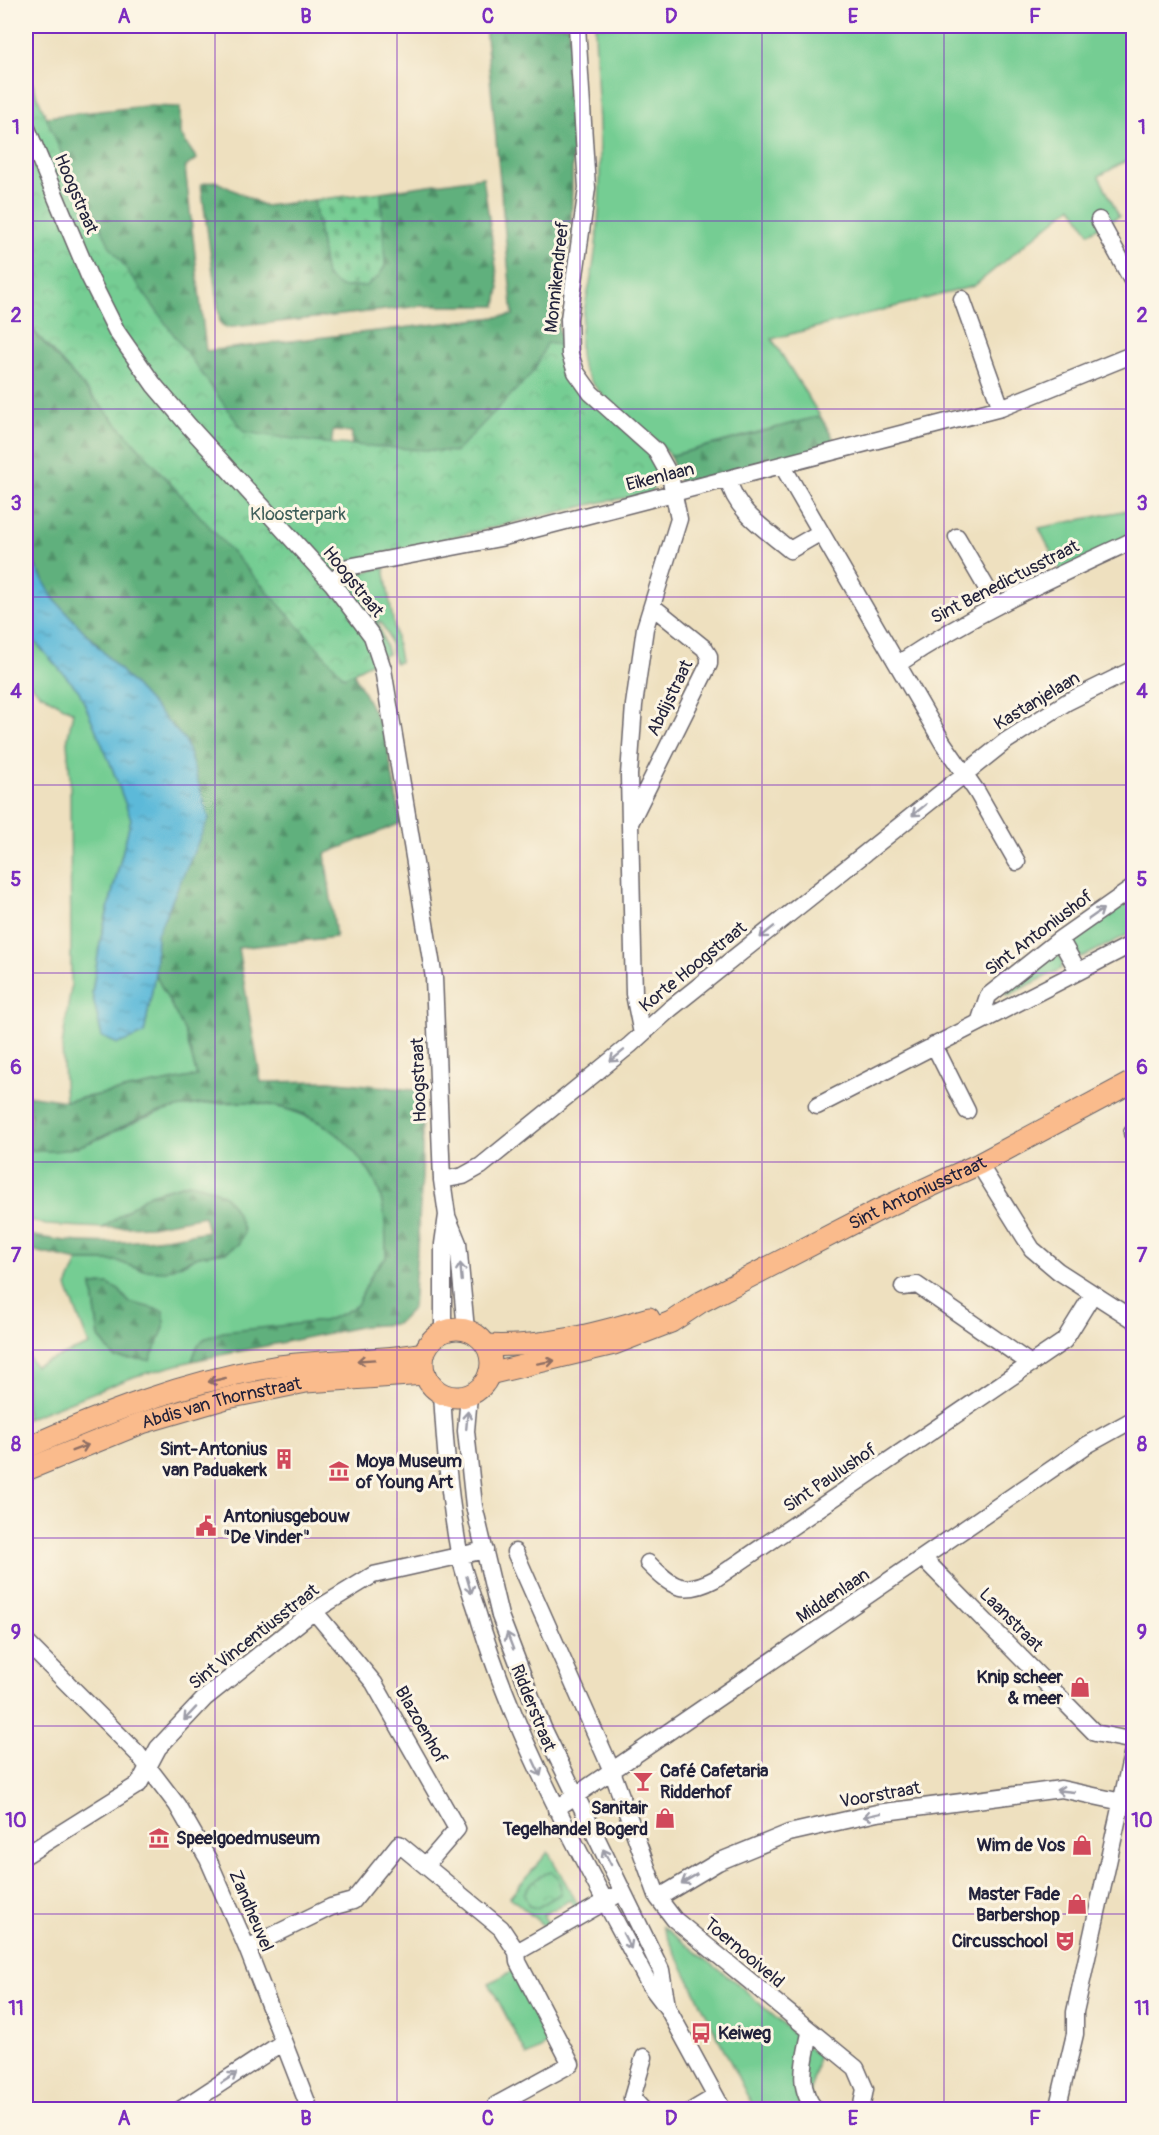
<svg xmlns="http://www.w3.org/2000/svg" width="1159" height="2135" font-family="Pangolin,sans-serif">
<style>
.grass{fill:#75cd93;stroke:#4c7867;stroke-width:1.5;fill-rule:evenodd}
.forest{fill:url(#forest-firs);stroke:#41695c;stroke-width:1.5}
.cemetery{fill:url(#cemetery-stones);stroke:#4c7867;stroke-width:1.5}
.park{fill:url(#park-crowns);stroke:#4c7867;stroke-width:1.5}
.water{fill:url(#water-ripples);stroke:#3e6e8a;stroke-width:1.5}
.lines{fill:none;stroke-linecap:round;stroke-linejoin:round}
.minor-casing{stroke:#696469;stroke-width:19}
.major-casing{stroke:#696469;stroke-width:23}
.minor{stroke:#fff;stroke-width:16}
.major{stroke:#fabb8c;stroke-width:21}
.oneway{stroke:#9c9ca7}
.oneway2{stroke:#8e6e64}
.grid{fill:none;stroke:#7b2cbf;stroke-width:1.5;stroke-opacity:0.55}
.labels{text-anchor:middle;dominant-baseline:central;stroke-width:6;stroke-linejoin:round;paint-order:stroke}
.street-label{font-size:18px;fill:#22223b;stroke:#fcf5e5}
.park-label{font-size:18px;fill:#3f5e5a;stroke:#fcf5e5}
.poi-label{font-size:18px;font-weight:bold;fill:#22223b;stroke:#fcf5e5;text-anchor:end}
.neatline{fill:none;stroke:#7b2cbf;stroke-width:2}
.grid-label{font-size:20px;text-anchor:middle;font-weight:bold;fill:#7b2cbf}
</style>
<defs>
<pattern id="forest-firs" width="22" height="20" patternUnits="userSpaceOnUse" patternTransform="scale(1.5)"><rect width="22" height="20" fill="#60b07d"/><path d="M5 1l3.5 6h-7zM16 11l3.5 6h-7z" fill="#4f8f68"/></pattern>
<pattern id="cemetery-stones" width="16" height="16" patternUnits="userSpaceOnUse" patternTransform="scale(1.5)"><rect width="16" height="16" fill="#75cd93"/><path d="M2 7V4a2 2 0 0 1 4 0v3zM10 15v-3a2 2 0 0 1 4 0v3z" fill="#65b080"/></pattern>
<pattern id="park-crowns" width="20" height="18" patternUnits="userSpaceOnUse" patternTransform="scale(1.5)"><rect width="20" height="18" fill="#75cd93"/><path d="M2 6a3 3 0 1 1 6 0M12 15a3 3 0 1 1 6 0" fill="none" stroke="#65b080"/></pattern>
<pattern id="water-ripples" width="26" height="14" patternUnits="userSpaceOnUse" patternTransform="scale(1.5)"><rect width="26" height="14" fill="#5bb9d9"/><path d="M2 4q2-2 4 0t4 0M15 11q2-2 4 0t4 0" fill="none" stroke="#4b96b1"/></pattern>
</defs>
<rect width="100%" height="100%" fill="#fcf5e5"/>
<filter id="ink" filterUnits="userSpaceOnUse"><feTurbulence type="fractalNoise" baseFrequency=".0167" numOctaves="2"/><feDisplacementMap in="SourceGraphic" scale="12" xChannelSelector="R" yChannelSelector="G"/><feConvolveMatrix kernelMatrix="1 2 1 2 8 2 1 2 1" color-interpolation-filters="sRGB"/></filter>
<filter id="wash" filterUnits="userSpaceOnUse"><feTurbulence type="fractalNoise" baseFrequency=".008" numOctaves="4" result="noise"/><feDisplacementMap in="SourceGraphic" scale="24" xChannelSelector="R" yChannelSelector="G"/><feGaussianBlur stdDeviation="1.35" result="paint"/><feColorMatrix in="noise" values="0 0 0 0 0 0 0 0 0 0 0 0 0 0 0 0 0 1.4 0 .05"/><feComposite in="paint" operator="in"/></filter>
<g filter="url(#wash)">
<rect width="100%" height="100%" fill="#eee0bf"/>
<path class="grass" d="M595 26H1133V157L1099 176 1119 216 1089 233 1072 206 974 286 772 339 820 416 670 456C645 423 604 408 584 370 572 347 589 293 593 267 606 188 597 105 595 26Z
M1133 509V542L1063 576 1039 528Z
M384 567 400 662 395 663 388 636 381 622 372 621 356 574Z
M26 632 79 690 111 765 131 819 101 937 92 992 102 1037 144 1034 155 974 185 1032 197 1076 65 1101 62 1046 71 987 70 778 67 742 73 712 39 693 26 679Z
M1133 896V932L1087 955 1081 957 1074 953V941Z
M1053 956H1060L1063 962 1061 969 1009 995 1005 994V990Z
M248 1102C305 1108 362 1135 380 1194 387 1215 386 1237 386 1258L374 1270 357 1306 344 1313 324 1321 291 1325 197 1347 192 1361 136 1376 26 1419V1354L35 1366 89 1345 67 1287 78 1261H117L142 1270 182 1265 198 1256 226 1252 189 1183 150 1194 103 1228 46 1225 26 1219V1149C79 1160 113 1127 161 1112 189 1103 220 1103 248 1102ZM100 1284 119 1290 129 1302 136 1304 115 1358 99 1337 92 1286Z
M548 1852 580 1908 576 1910 570 1900 543 1915 549 1925 544 1926 510 1897Z
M662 1926 738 1984 818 2056 810 2094 818 2109H754Z
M514 1970 550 2036 545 2038 548 2045 527 2056 489 1983Z"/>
<path class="forest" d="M485 26H569L574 90 571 232 558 326 568 368 464 455 351 451 352 432 333 431 331 449 254 443 185 377 35 118 146 106 180 107V134L197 159 185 167 206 351 513 315Z
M483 177 499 288 496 306H421L225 328 220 323 201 184 215 181 265 206 314 200 326 276 341 287 366 286 385 267 381 192Z
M26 323 343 674 352 670 385 734 401 823 325 854 336 937 238 948 261 1082 330 1081 422 1091V1177L413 1308 397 1324 364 1326 192 1361 197 1347 204 1339 223 1332 324 1321 344 1313 357 1305 374 1270 386 1258C386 1237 386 1215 380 1195 377 1182 368 1169 360 1159 315 1096 234 1094 164 1111 113 1123 83 1161 26 1149L31 1115 26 1095 67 1101 197 1076 185 1032 155 974 157 934 208 818 97 643C72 622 47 596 35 565 31 556 31 543 29 532L26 530Z
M820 416 839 448 682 490 670 456Z
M189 1183C224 1189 233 1199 244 1232L239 1244 226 1252 198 1256 166 1271 142 1270 117 1261H78L26 1249V1234C87 1249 146 1242 208 1231L204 1216 151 1226 103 1228 150 1194Z
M108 1284 119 1290 129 1302 164 1311V1328L150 1360 115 1358 99 1337 92 1285Z"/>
<path class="cemetery" d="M381 192 385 266 378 277 366 286 341 287 326 276 314 200Z"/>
<path class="park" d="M26 69 65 162 96 215 109 245 244 432 322 443 456 452 534 371 547 343 560 345 572 377 655 460 662 475 649 494 602 502 358 559 388 654 344 677 26 322Z
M552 1872C560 1878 562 1885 560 1894L537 1908 529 1906 524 1894C529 1883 540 1874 552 1872Z"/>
<path class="water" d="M26 530 29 532 34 564 54 599 185 740 209 818 157 934 155 974 144 1034 118 1044 102 1037 92 993 101 937 131 819 111 765 79 691 26 632Z"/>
</g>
<g filter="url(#ink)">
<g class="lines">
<g class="minor-casing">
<path id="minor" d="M577 26 587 188 569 319 570 354 576 372 591 393 656 451 670 476 679 519 645 628 634 705 629 775 630 824 634 994 642 1034
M26 126 89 276 117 332 154 385 189 426 332 583 372 636 383 669 434 978 442 1180 447 1215 443 1244V1332
M1099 220 1134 284
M962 299 1001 408
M782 465 943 743 977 792 1017 862
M728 479C736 512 765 529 790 550L821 532
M957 537 996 604
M332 583 348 567 500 538 1001 408 1134 354
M898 664C972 614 1052 578 1134 540
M631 821 709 664V656L704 648 652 606
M1060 939 1078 971
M980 1020 988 996 1060 939 1134 887
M934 1045 967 1111
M817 1106 1134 943
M1132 1133 1134 1135
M979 1164 1032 1249 1058 1271 1134 1320
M442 1180 463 1176 481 1166 630 1045 670 1009 1006 741 1067 702 1134 669
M447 1216 458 1243 466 1330
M903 1287 917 1285 1031 1364
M442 1393C445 1447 449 1499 459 1552 463 1571 470 1590 476 1608 515 1742 585 1862 649 1984L668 2009 723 2110
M469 1395 466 1431 474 1506 500 1616 543 1728 661 1970 667 2006
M515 1552 612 1771 658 1898 674 1919 856 2068 865 2089 861 2110
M923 1558 1095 1733 1134 1741
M648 1563C672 1587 683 1596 715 1579L1064 1341 1093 1294
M314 1611 374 1683 457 1829 426 1865
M26 1642 138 1754 177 1805 208 1859 247 1948 310 2110
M556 1809 1087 1445 1134 1419
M26 1855 139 1784 158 1748 205 1698 314 1611 373 1575 485 1550
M658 1898 718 1862 789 1833 877 1813 1061 1789 1122 1802
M247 1948 331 1907 353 1901 399 1844 501 1928 517 1952 518 1962 571 2064 496 2105
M517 1952 615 1896
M810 2033C805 2060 795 2087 816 2110
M180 2110 282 2043
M643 2110 632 2098 644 2057
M693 2110 715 2097
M1057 2110 1075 2034V2012L1134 1745"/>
</g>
<g class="major-casing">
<g id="major">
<circle cx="457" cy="1363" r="34"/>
<path d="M486 1345C543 1348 595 1334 649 1318"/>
<path id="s1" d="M489 1374 614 1344 671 1322 701 1302 877 1211 979 1164 1134 1081"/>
<path d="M26 1448C104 1413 187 1381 273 1367 323 1359 374 1362 424 1353"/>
<path id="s2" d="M26 1470 142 1423 227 1398 306 1382 425 1374"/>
</g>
</g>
<use href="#minor" class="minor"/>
<use href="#major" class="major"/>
</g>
<defs><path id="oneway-shaft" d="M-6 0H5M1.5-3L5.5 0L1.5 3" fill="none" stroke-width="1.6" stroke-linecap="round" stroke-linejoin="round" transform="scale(1.5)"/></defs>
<g class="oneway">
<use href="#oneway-shaft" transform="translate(919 810) rotate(141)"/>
<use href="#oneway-shaft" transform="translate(1096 914) rotate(-35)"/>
<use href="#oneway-shaft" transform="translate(767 932) rotate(141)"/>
<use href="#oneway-shaft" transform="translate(617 1056) rotate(141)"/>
<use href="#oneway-shaft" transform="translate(461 1272) rotate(-95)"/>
<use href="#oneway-shaft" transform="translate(467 1420) rotate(-85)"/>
<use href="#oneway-shaft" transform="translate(469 1585) rotate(74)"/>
<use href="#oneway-shaft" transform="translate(510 1641) rotate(-111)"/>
<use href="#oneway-shaft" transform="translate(190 1714) rotate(133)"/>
<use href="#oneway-shaft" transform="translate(537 1768) rotate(65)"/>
<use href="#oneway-shaft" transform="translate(1065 1791) rotate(-174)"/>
<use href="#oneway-shaft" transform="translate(872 1815) rotate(168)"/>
<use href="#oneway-shaft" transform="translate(607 1857) rotate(-117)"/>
<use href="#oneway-shaft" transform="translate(689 1879) rotate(149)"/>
<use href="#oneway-shaft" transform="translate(627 1941) rotate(62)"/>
<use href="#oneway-shaft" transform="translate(229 2078) rotate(-33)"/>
</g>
<g class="oneway2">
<use href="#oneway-shaft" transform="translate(366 1360) rotate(176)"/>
<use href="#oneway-shaft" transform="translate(546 1362) rotate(-10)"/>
<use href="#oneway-shaft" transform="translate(217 1380) rotate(167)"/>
<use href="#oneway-shaft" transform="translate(80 1448) rotate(-21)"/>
</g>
</g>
<path class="grid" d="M215 26V2110M397 26V2110M580 26V2110M762 26V2110M944 26V2110M26 221H1134M26 409H1134M26 597H1134M26 785H1134M26 973H1134M26 1162H1134M26 1350H1134M26 1538H1134M26 1726H1134M26 1914H1134"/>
<defs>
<g id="building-bare" transform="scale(1.62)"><path d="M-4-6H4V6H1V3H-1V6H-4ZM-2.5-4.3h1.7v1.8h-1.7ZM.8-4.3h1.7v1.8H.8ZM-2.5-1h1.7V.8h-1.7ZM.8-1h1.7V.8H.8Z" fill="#d1495b" stroke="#fcf5e5" stroke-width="2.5" paint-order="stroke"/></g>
<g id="museum-bare" transform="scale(1.62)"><path d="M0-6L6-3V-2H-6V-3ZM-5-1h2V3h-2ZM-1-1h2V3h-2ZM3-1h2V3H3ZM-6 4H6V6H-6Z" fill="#d1495b" stroke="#fcf5e5" stroke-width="2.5" paint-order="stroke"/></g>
<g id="civic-bare" transform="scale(1.62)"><path d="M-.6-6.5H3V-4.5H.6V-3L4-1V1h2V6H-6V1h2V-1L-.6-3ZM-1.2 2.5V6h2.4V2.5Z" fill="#d1495b" stroke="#fcf5e5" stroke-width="2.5" paint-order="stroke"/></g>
<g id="shop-bare" transform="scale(1.62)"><path d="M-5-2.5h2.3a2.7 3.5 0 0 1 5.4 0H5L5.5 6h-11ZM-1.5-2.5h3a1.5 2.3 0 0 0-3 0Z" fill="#d1495b" stroke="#fcf5e5" stroke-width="2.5" paint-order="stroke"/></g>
<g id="bar-bare" transform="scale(1.62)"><path d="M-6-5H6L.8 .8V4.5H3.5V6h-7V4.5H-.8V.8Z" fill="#d1495b" stroke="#fcf5e5" stroke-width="2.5" paint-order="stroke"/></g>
<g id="theatre-bare" transform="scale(1.62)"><path d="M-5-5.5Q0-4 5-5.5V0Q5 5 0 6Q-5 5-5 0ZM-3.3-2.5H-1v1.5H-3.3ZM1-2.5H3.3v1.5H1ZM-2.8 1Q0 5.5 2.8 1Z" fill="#d1495b" stroke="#fcf5e5" stroke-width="2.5" paint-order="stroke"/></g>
<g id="bus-bare" transform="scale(1.62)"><path d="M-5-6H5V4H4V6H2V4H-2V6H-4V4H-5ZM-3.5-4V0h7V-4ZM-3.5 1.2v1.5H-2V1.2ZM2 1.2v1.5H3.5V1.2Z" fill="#d1495b" stroke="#fcf5e5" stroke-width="2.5" paint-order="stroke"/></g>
</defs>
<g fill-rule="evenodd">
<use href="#building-bare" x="284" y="1459"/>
<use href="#museum-bare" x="339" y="1471"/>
<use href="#civic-bare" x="206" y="1526"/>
<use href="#shop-bare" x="1080" y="1687"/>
<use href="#bar-bare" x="643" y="1781"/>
<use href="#shop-bare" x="665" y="1818"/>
<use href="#museum-bare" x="159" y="1838"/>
<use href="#shop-bare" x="1082" y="1845"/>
<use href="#shop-bare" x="1077" y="1904"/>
<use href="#theatre-bare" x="1065" y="1941"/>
<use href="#bus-bare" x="701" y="2033"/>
</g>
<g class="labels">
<g class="street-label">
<text transform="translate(76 194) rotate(67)">Hoogstraat</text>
<text transform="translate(557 277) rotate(-84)">Monnikendreef</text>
<text transform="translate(660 477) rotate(-14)">Eikenlaan</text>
<text transform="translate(353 582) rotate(51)">Hoogstraat</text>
<text transform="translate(1005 582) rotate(-27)">Sint Benedictusstraat</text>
<text transform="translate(670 698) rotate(-64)">Abdijstraat</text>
<text transform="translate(1037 701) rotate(-31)">Kastanjelaan</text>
<text transform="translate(1039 933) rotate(-37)">Sint Antoniushof</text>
<text transform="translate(693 967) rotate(-39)">Korte Hoogstraat</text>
<text transform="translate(419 1080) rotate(-92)">Hoogstraat</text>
<text stroke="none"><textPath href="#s1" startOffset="468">Sint Antoniusstraat</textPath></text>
<text stroke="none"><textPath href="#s2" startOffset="207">Abdis van Thornstraat</textPath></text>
<text transform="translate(830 1478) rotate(-34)">Sint Paulushof</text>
<text transform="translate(833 1596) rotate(-34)">Middenlaan</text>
<text transform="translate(1011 1620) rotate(45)">Laanstraat</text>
<text transform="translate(254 1637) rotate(-38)">Sint Vincentiusstraat</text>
<text transform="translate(533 1708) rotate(68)">Ridderstraat</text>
<text transform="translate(421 1725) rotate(60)">Blazoenhof</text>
<text transform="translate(880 1795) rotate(-10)">Voorstraat</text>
<text transform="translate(251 1911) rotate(67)">Zandheuvel</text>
<text transform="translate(744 1953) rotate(40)">Toernooiveld</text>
</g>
<g class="park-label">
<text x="298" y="514">Kloosterpark</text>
</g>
<g class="poi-label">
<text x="267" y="1449">Sint-Antonius<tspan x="267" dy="21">van Paduakerk</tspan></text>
<text x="356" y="1461" text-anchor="start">Moya Museum<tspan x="356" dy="21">of Young Art</tspan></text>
<text x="223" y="1516" text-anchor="start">Antoniusgebouw<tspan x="223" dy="21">"De Vinder"</tspan></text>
<text x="1063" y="1677">Knip scheer<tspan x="1063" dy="21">&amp; meer</tspan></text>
<text x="660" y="1771" text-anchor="start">Café Cafetaria<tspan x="660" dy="21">Ridderhof</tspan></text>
<text x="648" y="1808">Sanitair<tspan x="648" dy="21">Tegelhandel Bogerd</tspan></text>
<text x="176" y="1838" text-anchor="start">Speelgoedmuseum</text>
<text x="1065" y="1845">Wim de Vos</text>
<text x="1060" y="1894">Master Fade<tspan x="1060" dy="21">Barbershop</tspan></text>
<text x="1048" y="1941">Circusschool</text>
<text x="718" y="2033" text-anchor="start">Keiweg</text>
</g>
</g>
<rect width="1159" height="2135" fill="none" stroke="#fcf5e5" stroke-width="66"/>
<rect x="33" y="33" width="1093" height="2069" class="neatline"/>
<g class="grid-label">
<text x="124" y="23">A</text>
<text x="306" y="23">B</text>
<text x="488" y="23">C</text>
<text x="671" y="23">D</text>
<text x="853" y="23">E</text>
<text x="1035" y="23">F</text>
<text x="16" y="134">1</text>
<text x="1142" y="134">1</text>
<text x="16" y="322">2</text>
<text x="1142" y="322">2</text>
<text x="16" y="510">3</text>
<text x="1142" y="510">3</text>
<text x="16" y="698">4</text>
<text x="1142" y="698">4</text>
<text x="16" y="886">5</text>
<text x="1142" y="886">5</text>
<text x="16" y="1074">6</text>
<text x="1142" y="1074">6</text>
<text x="16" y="1262">7</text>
<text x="1142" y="1262">7</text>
<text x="16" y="1451">8</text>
<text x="1142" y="1451">8</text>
<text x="16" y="1639">9</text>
<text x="1142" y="1639">9</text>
<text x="16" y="1827">10</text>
<text x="1142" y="1827">10</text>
<text x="16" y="2015">11</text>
<text x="1142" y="2015">11</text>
<text x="124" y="2125">A</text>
<text x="306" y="2125">B</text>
<text x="488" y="2125">C</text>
<text x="671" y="2125">D</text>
<text x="853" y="2125">E</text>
<text x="1035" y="2125">F</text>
</g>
</svg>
